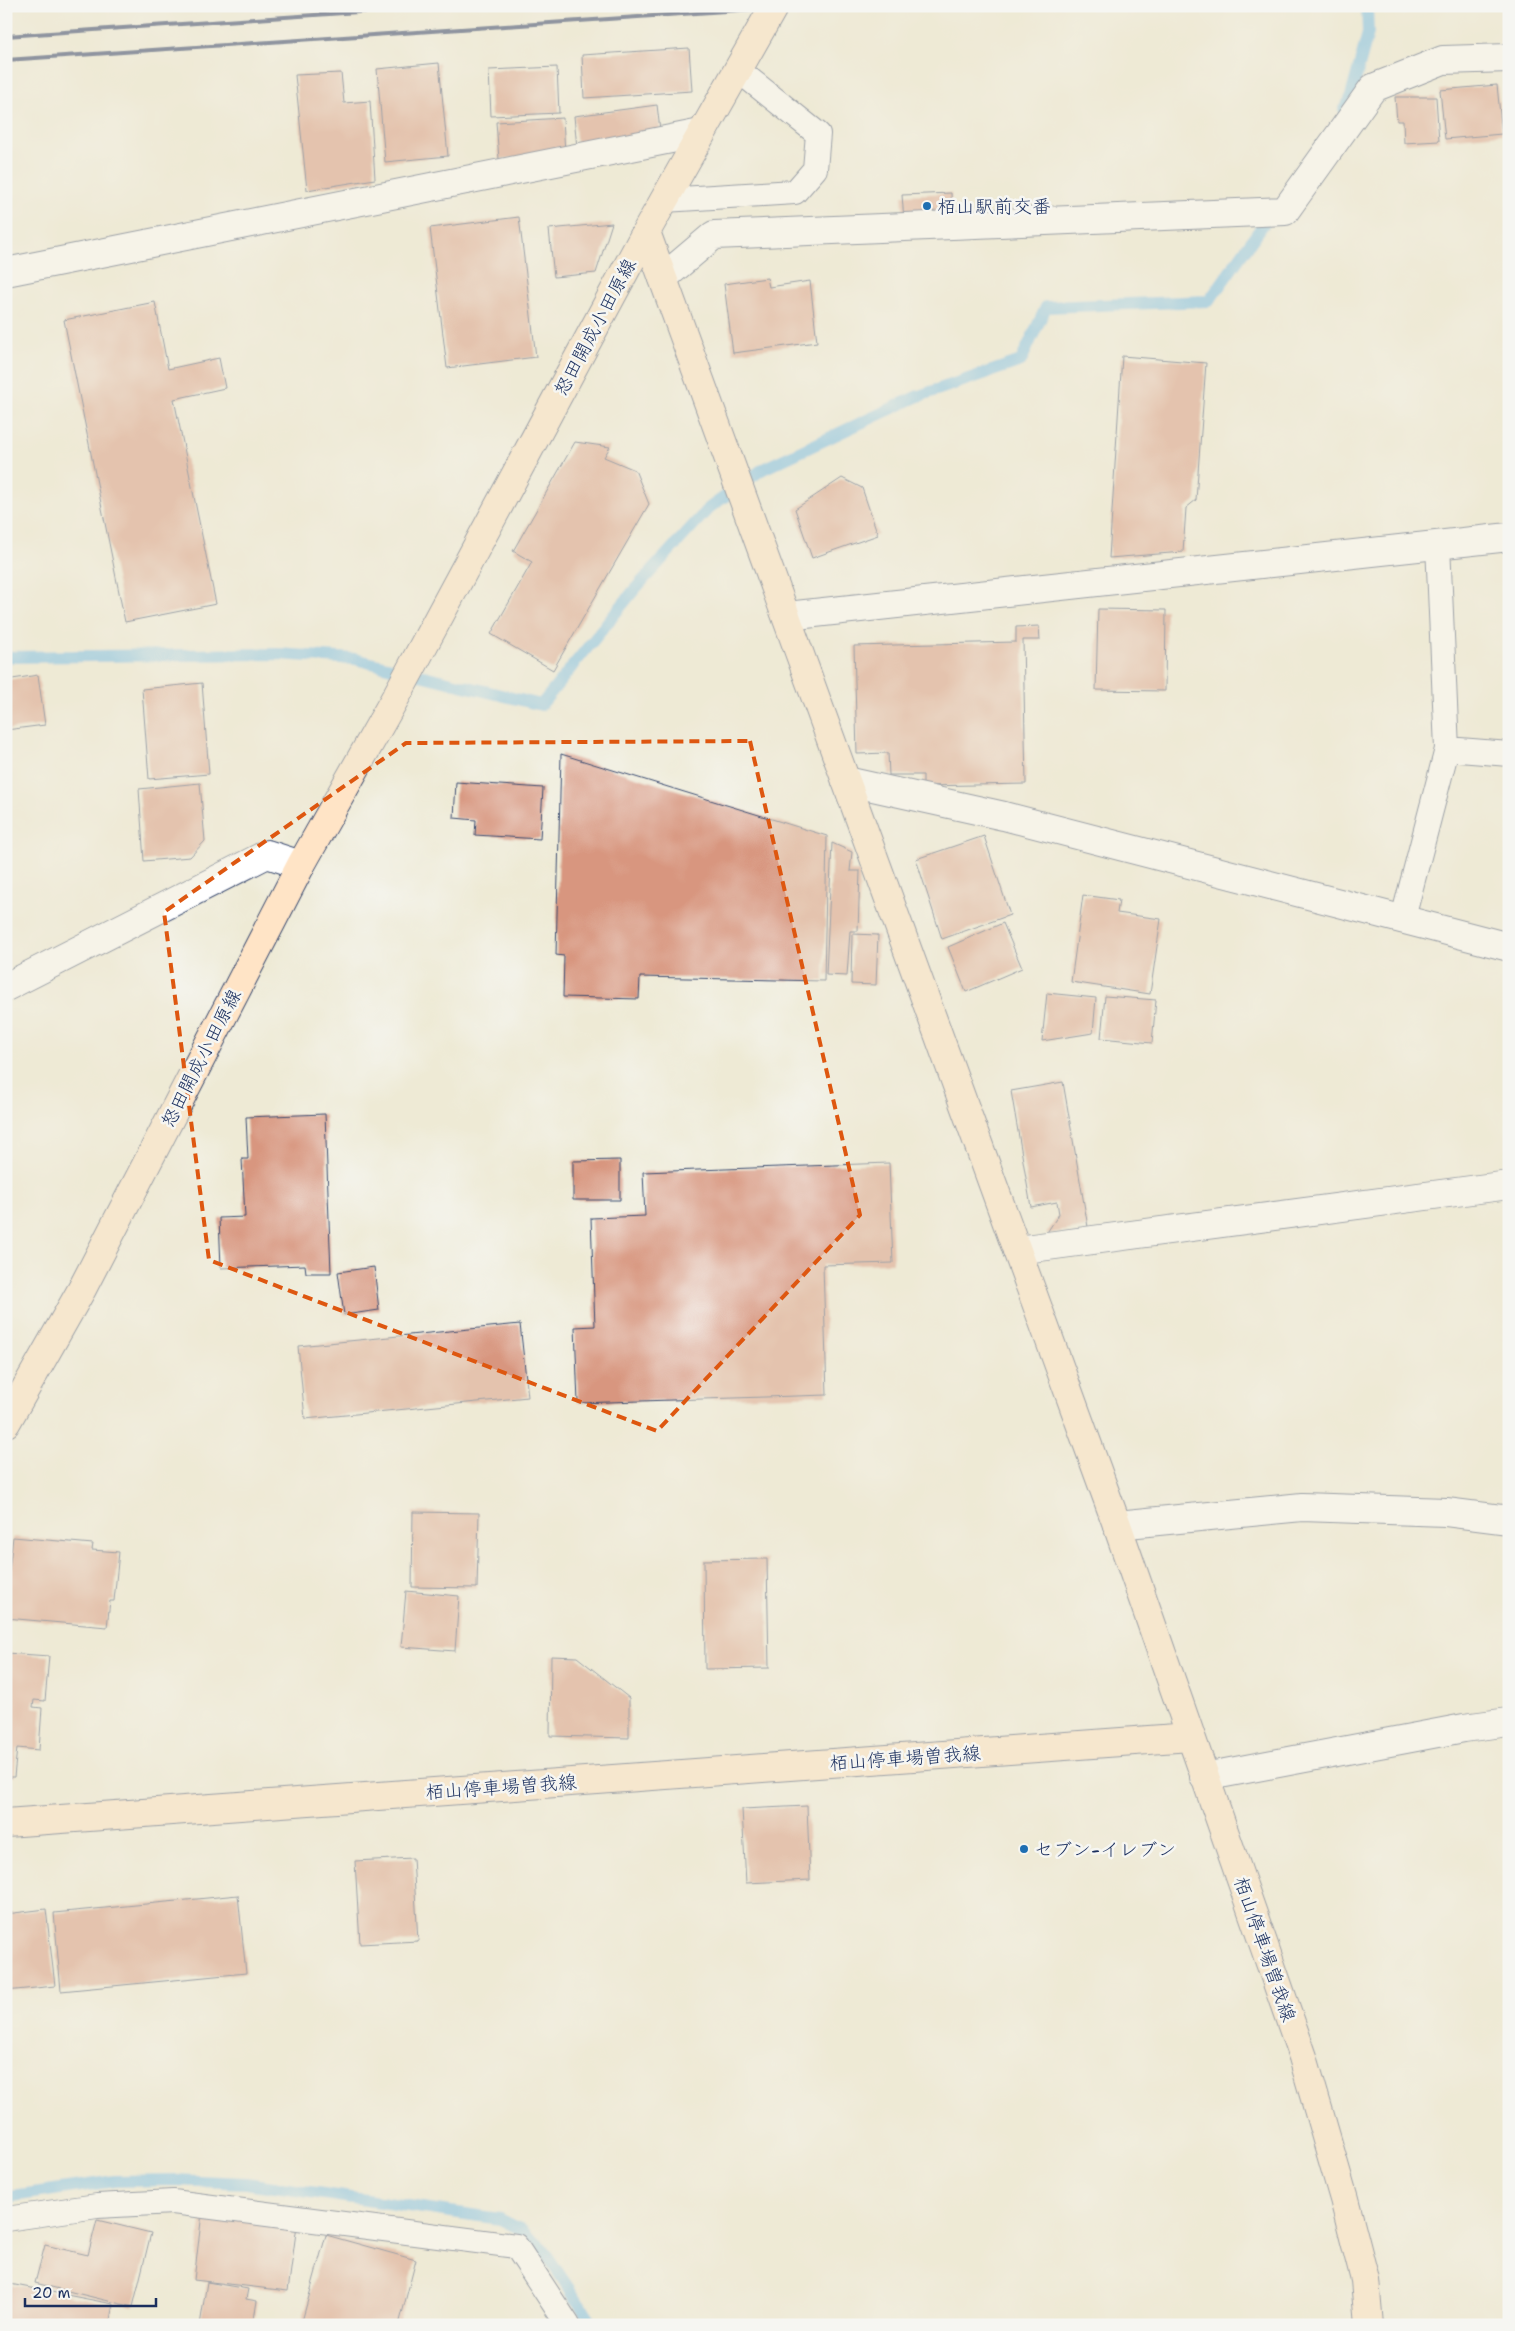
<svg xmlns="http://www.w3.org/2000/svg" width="1515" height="2331" font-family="'Shantell Sans','Klee One',sans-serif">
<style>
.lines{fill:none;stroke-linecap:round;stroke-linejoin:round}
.stream{stroke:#70bbe9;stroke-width:12}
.building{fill:#d8967f}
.lane-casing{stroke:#3b4b70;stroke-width:26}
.street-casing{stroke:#3b4b70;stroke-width:30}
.secondary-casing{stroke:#3b4b70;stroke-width:30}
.lane{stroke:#fff;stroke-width:24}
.street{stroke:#fff;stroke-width:28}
.secondary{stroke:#ffe4c6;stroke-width:28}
.rail{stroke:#1b2f5e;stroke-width:4}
.marked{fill:none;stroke:#de5710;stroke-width:4;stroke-dasharray:10 6;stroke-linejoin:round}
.poi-dot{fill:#1f6fb2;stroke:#f6f6f2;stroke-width:2}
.labels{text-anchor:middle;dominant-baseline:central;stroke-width:5;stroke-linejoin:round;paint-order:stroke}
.poi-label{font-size:19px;fill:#1b2f5e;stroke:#f6f6f2;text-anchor:start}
.street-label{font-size:19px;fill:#1b2f5e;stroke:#f6f6f2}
</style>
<rect width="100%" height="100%" fill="#f6f6f2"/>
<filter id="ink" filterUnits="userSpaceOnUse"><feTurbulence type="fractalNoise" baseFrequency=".02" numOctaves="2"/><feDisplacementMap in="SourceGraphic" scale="10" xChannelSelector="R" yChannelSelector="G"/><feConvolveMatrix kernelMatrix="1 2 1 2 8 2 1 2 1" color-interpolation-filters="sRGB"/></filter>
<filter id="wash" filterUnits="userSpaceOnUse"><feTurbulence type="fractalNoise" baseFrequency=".0096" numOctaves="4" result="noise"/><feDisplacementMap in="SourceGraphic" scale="20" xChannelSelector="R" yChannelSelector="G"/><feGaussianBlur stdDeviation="1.12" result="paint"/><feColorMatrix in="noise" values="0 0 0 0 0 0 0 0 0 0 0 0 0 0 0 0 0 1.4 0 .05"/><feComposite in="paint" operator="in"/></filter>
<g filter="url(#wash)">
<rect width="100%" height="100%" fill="#eeead5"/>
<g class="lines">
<path class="stream" d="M1344 109 1350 100 1368 33 1367 6
M6 657 277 654 355 659 541 705 635 589 709 508 763 469 916 397 1021 361 1046 307 1209 301 1272 212
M6 2197 115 2181 174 2180 246 2183 500 2219 520 2229 542 2248 593 2325"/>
</g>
<g id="blocks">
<path class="building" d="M689 48 692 91 584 98 582 55Z
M439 63 448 156 385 162 377 69Z
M557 67 559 113 491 116 489 70Z
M341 73 344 103 370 101 375 179 307 190 295 75Z
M1497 85 1502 134 1445 139 1440 90Z
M1395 97H1436L1439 141 1404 143 1403 121H1397Z
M657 105 661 138 577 148 574 116Z
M563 118 565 154 499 159 496 122Z
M951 193 952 217 904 220 902 195Z
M519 217 536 357 447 368 430 228Z
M612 223 596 273 554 277 549 229Z
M767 278 769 287 810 281 817 342 733 353 724 284Z
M155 302 168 369 219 358 225 388 174 399 216 604 125 622 64 320Z
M1122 356 1206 363 1196 500 1186 508 1183 552 1109 558Z
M575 442 610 447 604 457 635 470 649 504 553 670 491 634 532 562 513 551Z
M842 478 862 488 878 535 812 558 795 509Z
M1098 609 1166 610 1165 691 1096 690Z
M1039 626 1040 640H1023L1026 784 923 786V775H889L888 753 857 754 854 646 1016 642V627Z
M38 675 45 725 6 730V680Z
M202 683 209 774 149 779 142 689Z
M561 754 827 836 824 981 640 977 639 999 563 997 564 956 556 955Z
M456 782 543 788 540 839 475 835 476 820 454 818Z
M200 783 205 841 190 857 144 861 139 789Z
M984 836 1010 915 942 939 916 859Z
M832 843 852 852 850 871H860L858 931H850L847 976 826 975Z
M1083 895 1119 900 1117 913 1161 919 1150 994 1071 982Z
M1003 923 1022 968 966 992 948 947Z
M852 934 878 935 876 985 851 984Z
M1047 993 1096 998 1093 1033 1042 1041Z
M1105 996 1156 1000 1152 1043 1101 1038Z
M1063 1082 1088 1227 1046 1234 1059 1214 1057 1202 1031 1207 1011 1091Z
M325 1114 331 1273H306L305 1265 221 1268 219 1218 245 1217 242 1159H248L246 1117Z
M620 1160V1200H573V1161Z
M889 1163 893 1263 823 1265 827 1395 578 1403 575 1327 595 1326 591 1218 645 1216 643 1172Z
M374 1267 379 1310 344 1315 338 1272Z
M520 1324 528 1397 305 1419 298 1346Z
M413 1512 479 1513 477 1588 412 1587Z
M13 1537 93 1544 92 1550 119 1552 114 1601H110L107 1627 6 1618V1596Z
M767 1559 769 1668 705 1669 704 1560Z
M406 1591 459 1596 455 1651 401 1647Z
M6 1653 49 1656 45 1701 34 1700 33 1707 42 1708 39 1750 17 1748 14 1777H6Z
M551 1656 577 1657 629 1698V1738L550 1736Z
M807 1806 810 1880 746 1883 742 1809Z
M413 1858 418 1941 360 1944 355 1861Z
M238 1895 246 1973 61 1991 54 1913Z
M46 1909 55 1986 6 1991V1914Z
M202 2213 297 2225 288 2291 194 2280Z
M97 2220 151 2233 133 2307 35 2283 45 2245 88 2255Z
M326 2235 416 2260 399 2325H301Z
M207 2282 248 2289 246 2299 257 2301 253 2325H200Z
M10 2284 113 2304 109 2325H6V2301Z"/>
</g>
</g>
<g filter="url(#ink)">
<use href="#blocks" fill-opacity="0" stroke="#3b4b70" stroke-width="1"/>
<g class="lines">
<g class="lane-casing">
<path id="lane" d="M664 200 795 192 815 169 818 134 738 70
M1447 749 1509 754
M1403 918 1447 749 1438 545
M6 2219 97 2206 173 2202 516 2246 568 2325"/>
</g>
<g class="street-casing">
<path id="street" d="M6 272 701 133
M663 278 714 235 1285 211 1373 88 1443 60 1509 58
M787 616 1509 537
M846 781 1004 816 1509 947
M6 987 267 854 301 865
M1017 1250 1509 1185
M1117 1525 1302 1507 1446 1512 1509 1520
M1204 1777 1464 1728 1509 1722"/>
</g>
<g class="secondary-casing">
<path id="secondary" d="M646 232 1117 1525 1303 2057 1344 2199 1365 2280 1369 2325
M6 1423 82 1289 301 865 398 693 646 232 774 6
M6 1823 1190 1737"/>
</g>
<use href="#lane" class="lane"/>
<use href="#street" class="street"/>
<use href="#secondary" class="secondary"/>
<path class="rail" d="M6 36 447 6
M6 60 801 6"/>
</g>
</g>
<path d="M0 0H1515V2331H0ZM750 741 860 1215 657 1431 209 1260 164 912 406 743Z" fill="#eeead5" fill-opacity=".55" fill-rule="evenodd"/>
<path class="marked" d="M750 741 860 1215 657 1431 209 1260 164 912 406 743Z"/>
<g class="poi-dot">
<circle cx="927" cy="206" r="5"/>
<circle cx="1024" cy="1849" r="5"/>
</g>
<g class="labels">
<g class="poi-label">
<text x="937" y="206">栢山駅前交番</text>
<text x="1034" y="1849">セブン-イレブン</text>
</g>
<g class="street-label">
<text transform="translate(595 327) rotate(-62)">怒田開成小田原線</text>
<text transform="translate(201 1058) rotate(-63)">怒田開成小田原線</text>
<text transform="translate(905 1758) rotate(-4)">栢山停車場曽我線</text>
<text transform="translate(501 1787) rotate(-4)">栢山停車場曽我線</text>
<text transform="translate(1265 1949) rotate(71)">栢山停車場曽我線</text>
</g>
</g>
<rect width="1515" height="2331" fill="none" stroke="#f6f6f2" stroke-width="25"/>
<path d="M25 2298v8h131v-8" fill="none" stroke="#1b2f5e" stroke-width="2.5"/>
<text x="32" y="2298" font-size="15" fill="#1b2f5e" stroke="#f6f6f2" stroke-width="4" paint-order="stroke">20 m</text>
</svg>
